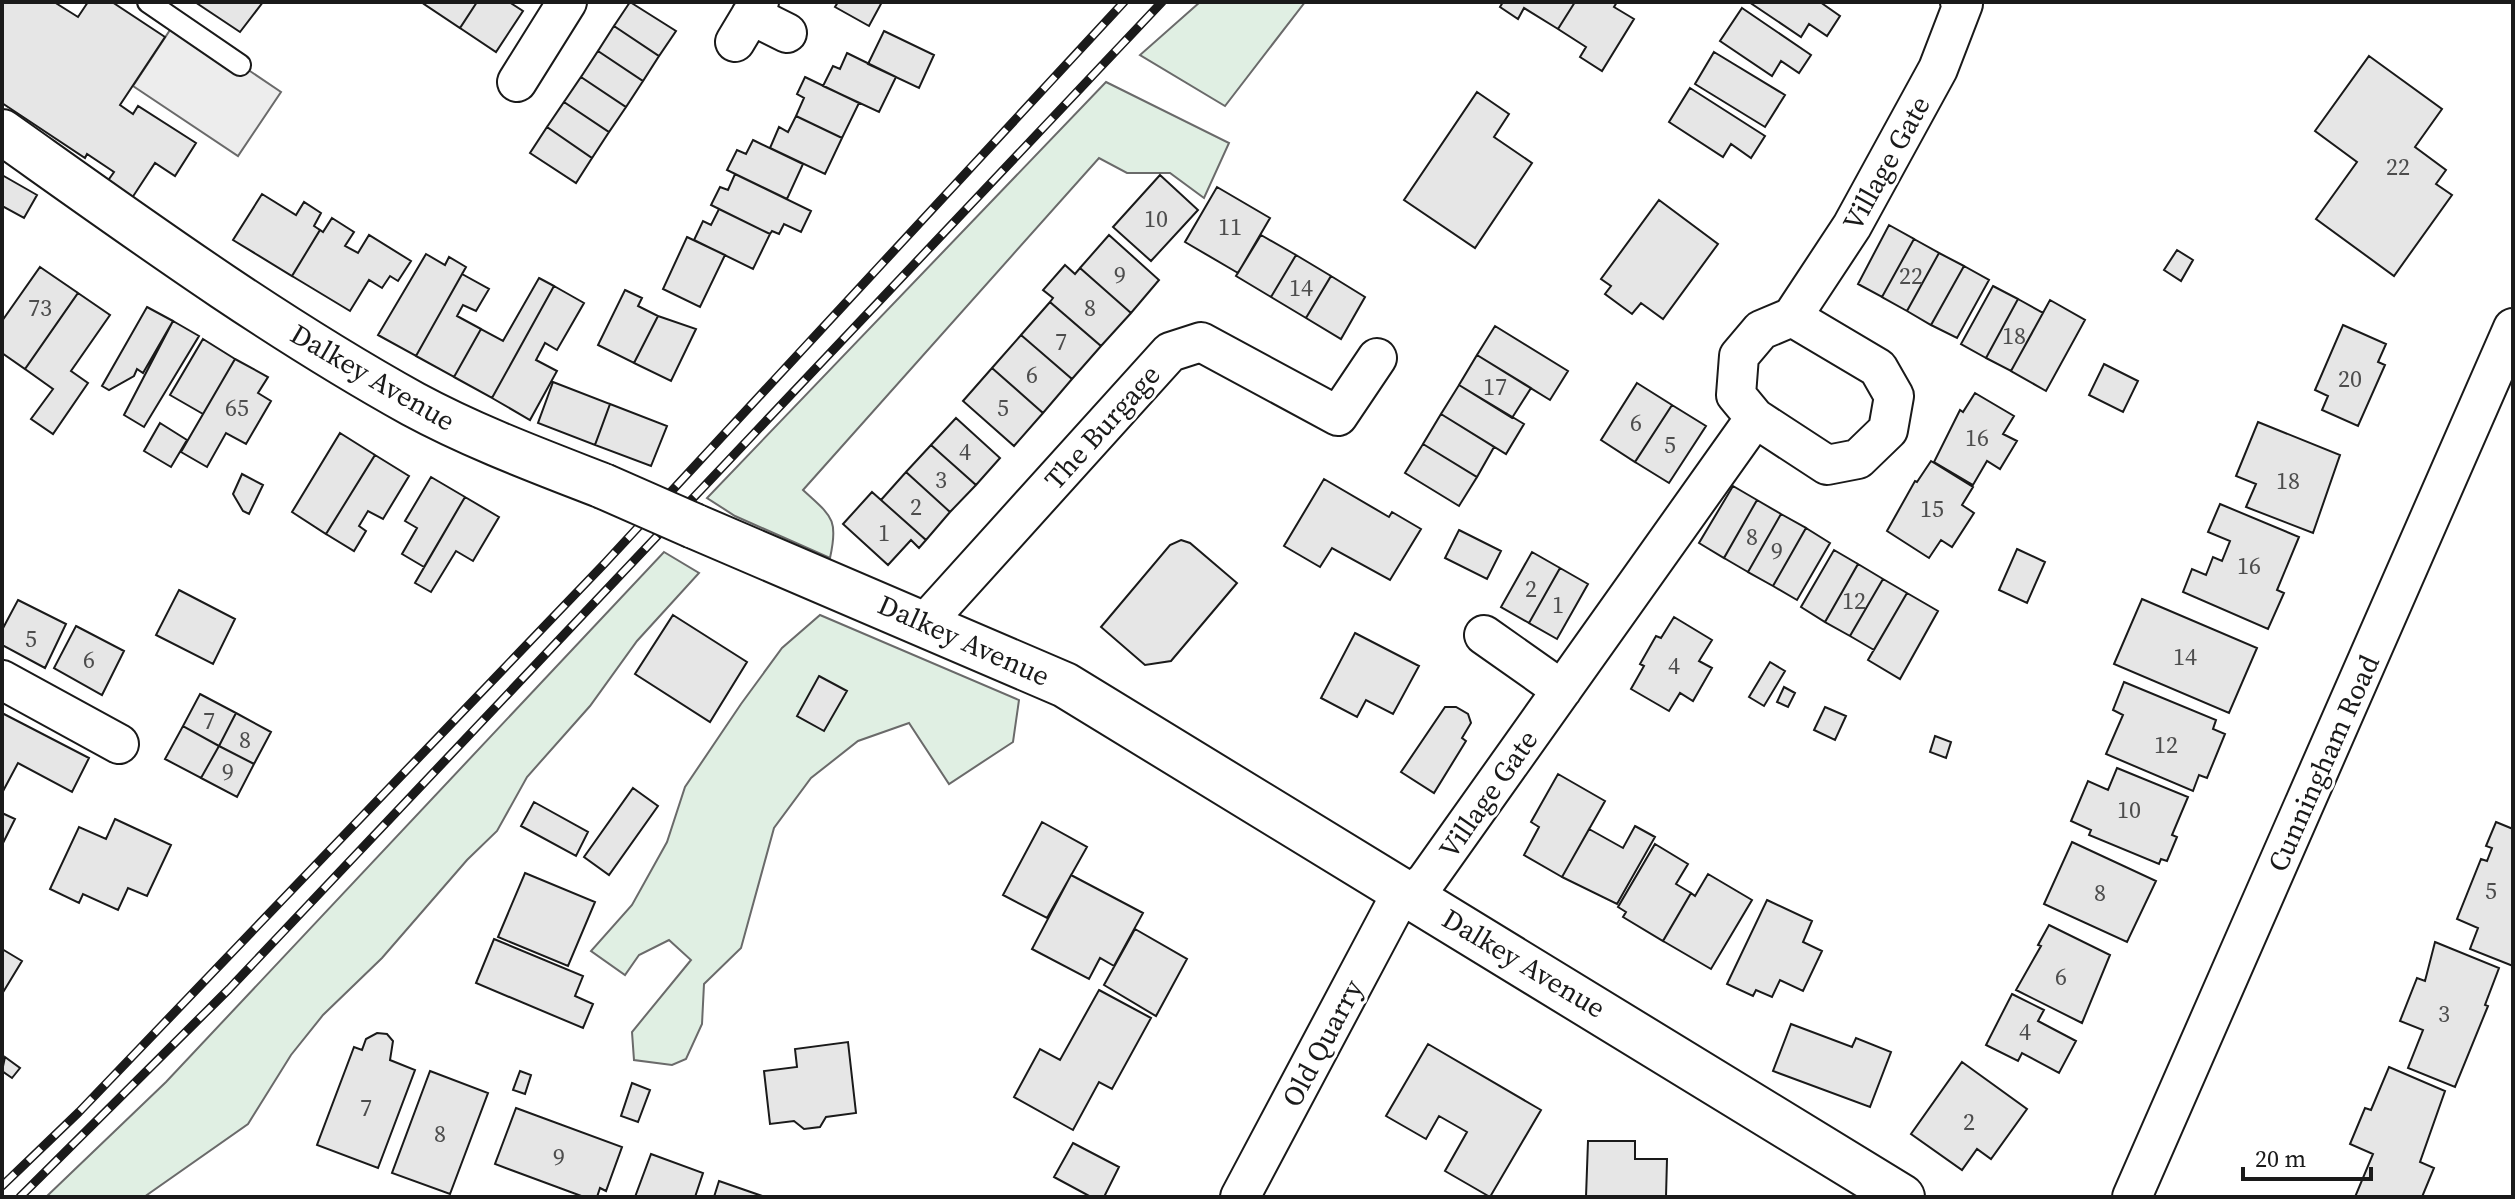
<svg xmlns="http://www.w3.org/2000/svg" width="2515" height="1199" font-family="'Source Serif 4',serif">
<style>
.green{fill:#e0efe3;stroke:#6a6a6a;stroke-width:2}
.parking{fill:#ededed;stroke:#6a6a6a;stroke-width:2}
.building{fill:#e6e6e6;stroke:#1a1a1a;stroke-width:2}
.lines{fill:none;stroke-linecap:round;stroke-linejoin:round}
.lane-casing{stroke:#1a1a1a;stroke-width:24}
.street-casing{stroke:#1a1a1a;stroke-width:42}
.secondary-casing{stroke:#1a1a1a;stroke-width:48}
.lane{stroke:#fff;stroke-width:20}
.street{stroke:#fff;stroke-width:38}
.secondary{stroke:#fff;stroke-width:44}
.rail-casing{stroke:#1a1a1a;stroke-width:9}
.rail{stroke:#fff;stroke-width:6;stroke-dasharray:18;stroke-linecap:butt}
.secondary-bridge-casing{stroke:#1a1a1a;stroke-width:48;stroke-linecap:butt}
.secondary-bridge{stroke:#fff;stroke-width:44}
.labels{text-anchor:middle;dominant-baseline:central;stroke-width:6;stroke-linejoin:round;paint-order:stroke}
.number-label{font-size:24px;fill:#4d4d4d}
.street-label{font-size:28px;fill:#1a1a1a;stroke:#fff}
</style>
<rect width="100%" height="100%" fill="#fff"/>
<path class="green" d="M1200 2H1305L1225 106 1140 55Z
M1106 82 1229 143 1204 198 1170 173H1127L1099 158 803 490C831 516 839 518 830 558L735 516 707 498Z
M664 552 699 573 637 641 590 706 527 777 497 831 467 860 382 958 323 1015 291 1055 248 1124 144 1197H46L166 1082Z
M820 615 1019 700 1013 742 949 784 909 723 858 741 811 778 774 828 741 948 704 984 702 1024 686 1059 672 1065 634 1060 632 1032 691 960 669 940 639 955 625 975 591 951 632 905 667 842 685 787 741 704 782 648Z"/>
<path class="parking" d="M176 21 281 92 238 156 133 86Z"/>
<path class="building" d="M2 2H54L78 17 88 2H112L165 37 120 105 133 114 138 106 196 143 175 176 155 163 132 198 107 182 114 172 87 154 85 158 2 103Z
M195 2H263L240 32Z
M426 2H477L460 28 424 4Z
M477 2H509L523 11 496 52 460 28Z
M630 2 676 31 659 56 614 26Z
M838 2H882L869 26 835 7Z
M1503 2H1575L1558 29 1524 8 1518 19 1500 7Z
M1575 2H1617L1614 7 1634 19 1602 71 1580 57 1586 47 1558 29Z
M1749 2H1820L1840 16 1827 36 1809 24 1801 37Z
M1742 8 1811 55 1799 73 1781 61 1772 76 1720 41Z
M614 26 659 56 643 81 598 51Z
M884 31 934 55 919 88 868 64Z
M598 51 643 81 626 107 581 77Z
M1714 52 1785 95 1765 127 1695 84Z
M847 53 896 77 879 112 823 86 833 66 840 69Z
M2369 56 2442 109 2415 147 2446 170 2436 184 2452 195 2394 276 2316 219 2357 162 2315 131Z
M581 77 626 107 609 132 564 102Z
M805 77 859 103 842 138 796 116 804 98 797 94Z
M1690 88 1765 136 1751 158 1731 144 1723 157 1669 122Z
M1477 92 1509 114 1494 137 1532 163 1475 248 1404 200Z
M564 102 609 132 592 158 547 127Z
M796 116 842 138 825 174 770 148 779 127 788 132Z
M547 127 592 158 576 183 530 153Z
M753 140 803 164 787 199 727 170 737 150 746 154Z
M735 174 811 211 801 232 784 224 779 234 772 231 770 234 711 205 720 187 728 190Z
M2 175 37 195 24 218 2 206Z
M1160 175 1198 210 1151 261 1113 227Z
M1217 187 1270 218 1238 273 1185 242Z
M262 194 296 215 304 202 321 213 314 226 320 230 292 276 233 240Z
M1659 200 1718 244 1663 319 1641 303 1632 314 1605 294 1611 286 1601 279Z
M719 209 770 234 753 269 694 240 703 221 711 225Z
M332 218 354 232 345 246 358 253 369 235 411 261 398 281 390 276 382 288 369 280 350 311 292 276 320 230 323 232Z
M1889 225 1914 239 1882 297 1858 284Z
M1109 235 1159 280 1131 313 1080 268Z
M1261 235 1296 255 1271 297 1236 276Z
M687 237 725 255 700 307 663 289Z
M1914 239 1939 253 1907 311 1882 297Z
M2177 250 2193 260 2181 281 2164 270Z
M1939 253 1964 266 1931 325 1907 311Z
M426 254 445 265 449 257 466 267 416 356 378 335Z
M1296 255 1331 276 1306 318 1271 297Z
M1065 265 1075 274 1080 268 1131 313 1101 346 1050 302 1053 298 1043 290Z
M1964 266 1989 280 1957 338 1931 325Z
M40 267 78 293 25 369 2 353V321Z
M462 274 489 289 476 311 463 305 457 316 481 329 454 377 416 356Z
M1331 276 1365 297 1341 339 1306 318Z
M539 278 554 286 492 398 454 377 481 329 503 341Z
M554 286 584 303 557 350 545 343 536 360 557 371 530 420 492 398Z
M1993 286 2018 299 1986 358 1961 344Z
M625 290 642 298 638 306 658 316 634 363 598 345Z
M78 293 110 315 71 371 88 383 53 434 31 419 53 389 25 369Z
M2018 299 2043 313 2011 371 1986 358Z
M2050 300 2085 320 2046 391 2011 371Z
M1050 302 1101 346 1072 379 1021 335Z
M147 307 173 321 143 373 137 369 134 376 109 390 102 386Z
M658 316 696 329 671 381 634 363Z
M173 321 199 336 144 427 124 415Z
M2343 325 2386 344 2378 362 2385 365 2358 426 2322 410 2328 396 2315 390Z
M1495 326 1568 371 1550 400 1477 355Z
M1021 335 1072 379 1043 413 992 368Z
M203 339 235 359 203 414 170 395Z
M1477 355 1531 388 1512 418 1459 385Z
M235 359 268 377 258 393 271 401 246 444 226 433 207 467 181 452Z
M2104 364 2138 381 2123 412 2089 395Z
M992 368 1043 413 1014 446 963 401Z
M553 382 610 404 595 445 538 423Z
M1637 383 1672 405 1635 462 1601 440Z
M1459 385 1524 424 1506 454 1441 414Z
M1975 393 2014 416 2003 434 2017 441 2000 469 1987 461 1973 485 1934 462 1960 410 1963 412Z
M610 404 667 426 651 466 595 445Z
M1672 405 1706 426 1669 483 1635 462Z
M1441 414 1494 447 1477 477 1423 444Z
M956 418 1000 458 976 485 931 445Z
M2258 422 2340 455 2313 533 2246 507 2256 484 2236 476Z
M160 423 187 440 171 467 144 451Z
M340 433 375 455 326 534 292 512Z
M1423 444 1477 477 1459 506 1405 473Z
M931 445 976 485 950 512 906 472Z
M375 455 409 476 383 519 368 511 359 526 366 531 354 551 326 534Z
M1931 461 1973 487 1962 505 1974 513 1952 547 1941 540 1929 558 1887 531 1915 481 1917 482Z
M906 472 950 512 926 540 881 500Z
M242 474 263 485 249 514 243 511 233 494Z
M431 477 465 497 424 567 402 554 417 528 405 521Z
M1324 479 1389 517 1392 512 1421 529 1390 580 1332 548 1320 567 1284 546Z
M1733 486 1757 500 1724 558 1699 543Z
M872 492 926 540 919 548 911 540 888 565 843 524Z
M465 497 499 517 473 561 456 551 431 592 415 583Z
M1757 500 1781 514 1748 572 1724 558Z
M2220 504 2299 537 2277 590 2284 593 2268 629 2183 592 2192 569 2206 575 2213 557 2222 561 2230 541 2208 532Z
M1781 514 1806 528 1773 586 1748 572Z
M1806 528 1830 543 1797 600 1773 586Z
M1459 530 1501 551 1487 579 1445 558Z
M1181 540 1190 543 1237 583 1171 661 1145 665 1101 627 1170 545Z
M2017 549 2045 562 2027 603 1999 590Z
M1834 550 1858 564 1825 622 1801 607Z
M1532 552 1560 568 1529 623 1501 607Z
M1858 564 1883 579 1850 636 1825 622Z
M1560 568 1588 584 1557 639 1529 623Z
M1883 579 1907 593 1874 650 1850 636Z
M179 590 235 619 213 664 156 635Z
M1907 593 1938 611 1900 679 1868 660Z
M2142 599 2257 648 2229 713 2114 664Z
M18 600 66 624 45 668 2 645V630Z
M673 615 747 662 710 722 635 674Z
M1674 617 1712 640 1699 661 1712 668 1693 701 1680 693 1669 711 1631 689 1644 666 1640 664 1656 636 1661 638Z
M76 626 124 651 102 695 54 668Z
M1355 633 1419 666 1393 714 1366 700 1357 717 1321 698Z
M1770 662 1785 671 1764 706 1749 697Z
M819 676 847 691 824 731 797 716Z
M2124 682 2216 720 2213 729 2225 734 2207 778 2199 775 2193 791 2106 754 2123 715 2113 710Z
M1784 687 1795 693 1788 707 1777 702Z
M200 694 236 713 219 746 183 726Z
M1445 707H1456L1468 714 1471 723 1462 738 1466 741 1434 793 1401 772Z
M1825 707 1846 716 1835 740 1814 730Z
M2 713 89 758 72 792 18 763 2 793Z
M236 713 271 732 254 764 219 746Z
M183 726 219 746 201 778 165 759Z
M1935 736 1951 742 1946 758 1930 752Z
M219 746 254 764 237 797 201 778Z
M2117 768 2188 797 2172 835 2177 837 2167 861 2161 859 2159 864 2089 835 2091 830 2071 821 2088 781 2108 790Z
M1558 774 1605 801 1562 877 1524 855 1539 827 1531 822Z
M633 788 658 806 609 875 584 857Z
M534 802 588 832 576 856 521 826Z
M2 813 15 819 2 845Z
M115 819 171 845 147 896 128 888 118 910 83 894 79 903 50 889 79 827 106 839Z
M1042 822 1087 847 1047 918 1003 895Z
M2496 822 2513 829V966L2470 949 2478 928 2457 919 2481 859 2487 861 2492 848 2486 846Z
M1635 826 1655 837 1617 904 1562 877 1589 829 1623 848Z
M2072 842 2156 881 2127 942 2044 904Z
M1655 844 1688 864 1676 884 1691 893 1663 941 1623 917 1626 912 1618 907Z
M525 873 595 902 568 966 498 937Z
M1708 874 1752 900 1711 969 1663 941 1691 893 1695 896Z
M1071 875 1143 913 1114 966 1100 958 1089 979 1032 949Z
M1767 900 1812 921 1803 942 1822 951 1803 991 1780 980 1772 997 1756 990 1753 996 1727 984Z
M2049 925 2110 955 2082 1023 2016 990 2041 946 2038 945Z
M1135 929 1187 959 1156 1016 1104 985Z
M494 939 583 976 575 996 593 1004 583 1028 476 983Z
M2435 942 2499 968 2485 1005 2488 1006 2455 1087 2408 1068 2423 1030 2400 1021 2417 978 2425 981Z
M2 949 22 961 2 994Z
M1099 990 1151 1018 1112 1089 1099 1082 1073 1130 1014 1097 1040 1049 1060 1060Z
M2012 994 2044 1010 2038 1021 2076 1041 2059 1073 2022 1053 2018 1061 1986 1045Z
M1791 1024 1852 1047 1856 1038 1891 1052 1870 1107 1773 1071Z
M377 1033 387 1034 393 1041 390 1060 415 1070 378 1168 317 1145 354 1047 362 1050 366 1039Z
M848 1042 856 1113 826 1117 820 1127 804 1129 794 1121 770 1124 764 1071 797 1067 795 1049Z
M1428 1044 1541 1110 1490 1197 1445 1171 1467 1132 1439 1116 1426 1139 1386 1116Z
M5 1057 20 1068 12 1078 2 1071Z
M1962 1062 2027 1109 1991 1159 1977 1149 1962 1170 1911 1134Z
M2389 1067 2445 1091 2420 1162 2434 1168 2422 1197H2355L2373 1154 2350 1144 2365 1108 2371 1110Z
M430 1071 488 1093 450 1194 392 1173Z
M520 1071 531 1075 525 1094 513 1090Z
M632 1083 650 1090 638 1122 621 1116Z
M516 1108 622 1147 606 1191 600 1188 597 1197H584L495 1164Z
M1588 1141H1635V1159H1667L1666 1197H1586Z
M1073 1143 1119 1167 1104 1197H1091L1054 1177Z
M651 1154 703 1173 695 1197H635Z
M719 1181 765 1197H714Z"/>
<g class="lines">
<g class="lane-casing">
<path id="lane" d="M148 2 240 65"/>
</g>
<g class="street-casing">
<path id="street" d="M751 15 787 33
M735 42 759 2
M517 82 567 2
M1792 317 1878 368 1894 396 1888 430 1858 459 1827 465 1755 418 1736 395 1739 356 1761 330 1792 317 1852 226 1938 69 1963 4 1960 2
M925 623 1170 352 1201 342 1338 416 1377 358
M1484 635 1562 690
M2 680 119 744
M1240 1197 1393 909 1426 881 1755 418
M2132 1197 2513 328"/>
</g>
<g class="secondary-casing">
<path id="secondary" d="M2 132C136 227 269 324 413 404 474 437 539 461 603 486
M694 526 1065 685 1902 1197"/>
</g>
<use href="#lane" class="lane"/>
<use href="#street" class="street"/>
<use href="#secondary" class="secondary"/>
<g class="rail-casing">
<path id="rail" d="M2 1186 79 1112 605 563 1124 2
M20 1197 229 989 1162 2"/>
</g>
<use href="#rail" class="rail"/>
<g class="secondary-bridge-casing">
<path id="secondary-bridge" d="M603 486 694 526"/>
</g>
<use href="#secondary-bridge" class="secondary-bridge"/>
</g>
<g class="labels">
<g class="number-label">
<text x="2398" y="166">22</text>
<text x="1156" y="218">10</text>
<text x="1230" y="226">11</text>
<text x="1120" y="274">9</text>
<text x="1911" y="275">22</text>
<text x="1301" y="287">14</text>
<text x="40" y="307">73</text>
<text x="1090" y="307">8</text>
<text x="2014" y="335">18</text>
<text x="1061" y="341">7</text>
<text x="1032" y="374">6</text>
<text x="2350" y="378">20</text>
<text x="1495" y="386">17</text>
<text x="237" y="407">65</text>
<text x="1003" y="407">5</text>
<text x="1636" y="422">6</text>
<text x="1977" y="437">16</text>
<text x="1670" y="444">5</text>
<text x="965" y="451">4</text>
<text x="941" y="479">3</text>
<text x="2288" y="480">18</text>
<text x="916" y="506">2</text>
<text x="1932" y="508">15</text>
<text x="884" y="532">1</text>
<text x="1752" y="536">8</text>
<text x="1777" y="550">9</text>
<text x="2249" y="565">16</text>
<text x="1531" y="588">2</text>
<text x="1854" y="600">12</text>
<text x="1558" y="604">1</text>
<text x="31" y="638">5</text>
<text x="2185" y="656">14</text>
<text x="89" y="659">6</text>
<text x="1674" y="665">4</text>
<text x="209" y="720">7</text>
<text x="245" y="739">8</text>
<text x="2166" y="744">12</text>
<text x="228" y="771">9</text>
<text x="2129" y="809">10</text>
<text x="2491" y="890">5</text>
<text x="2100" y="892">8</text>
<text x="2061" y="976">6</text>
<text x="2444" y="1013">3</text>
<text x="2025" y="1031">4</text>
<text x="366" y="1107">7</text>
<text x="1969" y="1121">2</text>
<text x="440" y="1133">8</text>
<text x="559" y="1156">9</text>
</g>
<g class="street-label">
<text transform="translate(1886 163) rotate(-61)">Village Gate</text>
<text transform="translate(373 377) rotate(30)">Dalkey Avenue</text>
<text transform="translate(1102 427) rotate(-48)">The Burgage</text>
<text transform="translate(964 640) rotate(24)">Dalkey Avenue</text>
<text transform="translate(2323 763) rotate(-66)">Cunningham Road</text>
<text transform="translate(1488 794) rotate(-55)">Village Gate</text>
<text transform="translate(1524 963) rotate(31)">Dalkey Avenue</text>
<text transform="translate(1322 1043) rotate(-62)">Old Quarry</text>
</g>
</g>
<rect width="2515" height="1199" fill="none" stroke="#1a1a1a" stroke-width="8"/>
<path d="M2243 1167v12h128v-12" fill="none" stroke="#1a1a1a" stroke-width="4"/>
<text x="2255" y="1167" font-size="24" fill="#1a1a1a" stroke="#ffffff" stroke-width="6" paint-order="stroke">20 m</text>
</svg>
